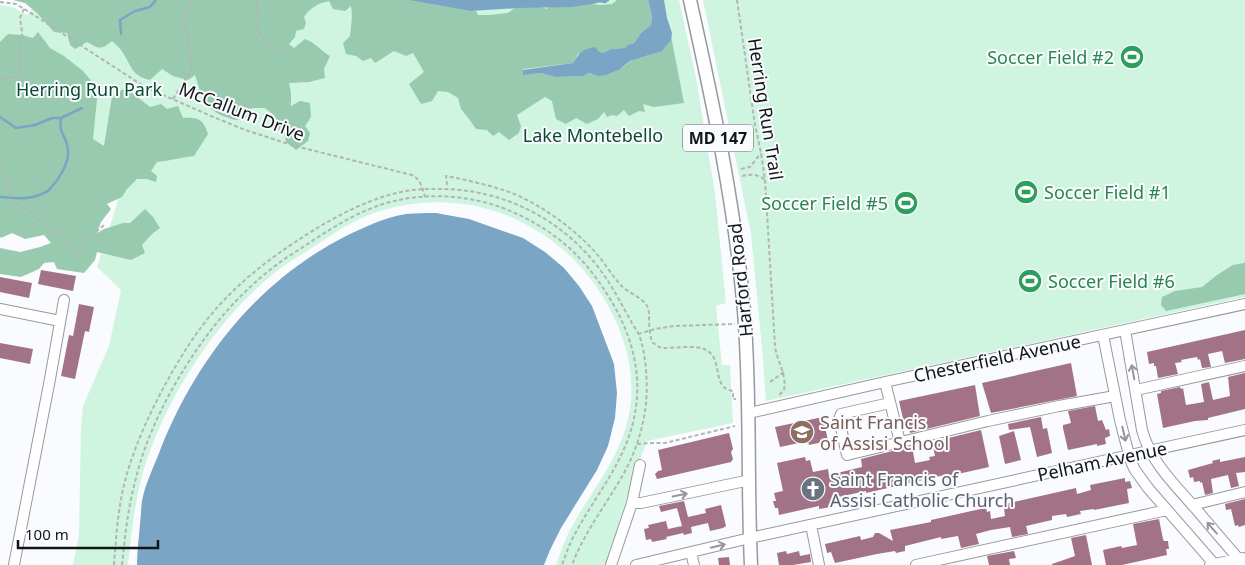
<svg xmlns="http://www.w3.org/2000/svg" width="1245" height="565" font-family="'Noto Sans',sans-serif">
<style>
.green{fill:#cff4df}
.forest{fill:#98caaf}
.water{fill:#7aa5c4}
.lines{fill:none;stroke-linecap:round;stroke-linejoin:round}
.stream{stroke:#7aa5c4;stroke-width:2.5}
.building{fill:#a27386}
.minor-casing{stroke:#96999f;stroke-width:12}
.major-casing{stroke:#96999f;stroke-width:15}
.path{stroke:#b2b4b7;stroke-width:2;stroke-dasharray:4 2.5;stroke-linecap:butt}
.minor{stroke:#fff;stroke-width:10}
.major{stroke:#fff;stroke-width:12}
.oneway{stroke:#959697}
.labels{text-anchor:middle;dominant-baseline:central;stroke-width:4;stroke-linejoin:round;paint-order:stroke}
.shield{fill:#f9fbff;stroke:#595a5d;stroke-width:1}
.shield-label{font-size:16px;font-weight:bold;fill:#141517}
.leisure-label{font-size:18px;fill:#27864d;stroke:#f9fbff;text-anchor:end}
.park-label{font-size:18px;fill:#0a4a30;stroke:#f9fbff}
.street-label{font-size:18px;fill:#141517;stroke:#f9fbff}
.education-label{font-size:18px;fill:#785e54;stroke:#f9fbff;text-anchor:start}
.worship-label{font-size:18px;fill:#5b616d;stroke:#f9fbff;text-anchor:start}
</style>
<rect width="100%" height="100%" fill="#f9fbff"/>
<path class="green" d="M38 0H679L696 78 715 193 726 303 716 306 722 365H730L733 423 647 441 633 478 605 565H556C560 554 564 543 569 532 593 486 625 456 631 401 635 356 616 313 590 278 570 252 545 233 515 219 473 199 422 197 377 212 355 219 334 233 315 246 304 253 292 260 281 268 244 296 216 330 191 369 170 401 150 444 141 480 134 508 131 537 128 565H73L79 534 81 428 83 406 109 346 121 290 97 267 127 172 0 177V5L12 7 27 15Z
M703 0H1245V297L766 401 762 348 751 234Z"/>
<path class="forest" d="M13 0H408L470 11H476L478 15H489L508 13 515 8 541 7 547 9 549 7H573L591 4 601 5 612 4 617 0H648L652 16 651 25 641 33 634 43 627 45 625 48 611 49 603 53 598 51 578 54 573 63 523 69V75L541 73 557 77 583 76 589 73C599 76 610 75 620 69 625 67 628 62 633 60 647 55 667 53 671 36L684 103 654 107 643 104 645 112 639 111 629 116 624 110 617 116 612 115 607 117 604 112 598 119 587 124 576 118 566 124 556 119 552 101 545 97 517 115 521 126 519 133 509 140 499 132 493 136 487 130 476 129 469 119 461 109 458 98 448 92 438 91 432 101 421 104 409 84 424 72 413 53 406 56 394 51 375 63 371 58 363 61 356 56 346 54 343 43 350 36C351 25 353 17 351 6L345 11 333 9 329 1C318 3 310 8 304 17L306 23 304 29 296 31 295 37 289 44 294 48 305 39C315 42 321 51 330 56L324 69 325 78 309 82 289 83 291 93V106L300 101 310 103 311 117 305 126 310 133 308 141 296 150 286 142 284 134 274 126 275 116 265 108H252L246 118C234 121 234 120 223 116 203 107 201 94 195 75L188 80 173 76 162 69 150 80C132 76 132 67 123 53 120 48 116 45 112 41 101 50 99 49 87 42L75 49 70 45 67 33 54 32 37 13 25 3Z
M38 32 50 48 64 56 83 71 98 89 93 139 104 146 112 96 119 94 121 90 127 89 150 107 161 104 167 109 178 106 183 118C199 117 203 119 208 134L194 156C182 157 170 161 157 162L151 171 157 176 156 182 147 179H137L127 189 122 197 107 204 111 209 101 222 97 233 104 229 123 223H130L145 209 153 217 160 228 152 234 142 245 145 253 131 260 97 252 95 260 84 273 57 269 54 262 44 263 39 269 21 277 0 274V248L20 252 40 247 51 243 44 235 25 239 12 233 1 238 0 236V42L8 34 22 35 33 38Z
M1245 262V294L1166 311 1161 305 1162 297 1175 291 1202 287 1217 275 1233 265 1244 263Z"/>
<path class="water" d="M408 0H609L593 4 573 7 519 8 470 11Z
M648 0H664L667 18 672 33 671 40 662 51 630 61 619 70 606 75 599 76 589 73 583 76 556 77 541 73 523 75V70L573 63C580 52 583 49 596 47L598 51 603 53 611 49 625 48 627 45 634 43 641 33 651 25 652 16Z
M436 213 469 219 523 238 545 252 564 268 579 286 592 306 614 364 617 393 615 418 608 446 597 470 561 528 550 550 544 565H137C137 551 139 537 140 524 141 516 141 508 142 501 145 484 155 464 161 448 197 358 259 280 346 236 365 227 385 217 406 214 416 213 426 213 436 213Z"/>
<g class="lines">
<path class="stream" d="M600 1 605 2 608 0
M121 34 120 20 135 11 150 7 156 0
M0 117 16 128 35 125 52 118H61L82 108
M0 197C10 197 22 200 32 197 37 196 46 193 49 190 58 181 69 164 68 151 68 137 58 135 61 118"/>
</g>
<path class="building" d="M41 270 76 276 73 291 38 284Z
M0 277 32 283 29 298 0 292Z
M79 304 94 307 89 332 85 331 75 379 61 376 69 335 73 336Z
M1245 330V359L1225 363 1222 351 1208 354 1211 367 1202 368 1200 359 1198 360 1197 357 1181 360 1182 362 1175 363 1178 374 1158 378 1156 366H1154V363L1149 364 1147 352Z
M0 343 33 349 30 364 0 358Z
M1071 363 1077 396 991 413 982 383Z
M1245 373V409L1208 418V420L1195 421 1163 428 1157 394 1161 393V391L1180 387 1181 389 1183 388 1186 405 1204 402 1201 384 1209 382 1213 400 1230 396 1228 377Z
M975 385 980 416 910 433 908 421 905 422 903 419 899 401Z
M1095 406 1098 421 1102 420 1106 430 1109 429 1110 436 1105 438 1106 444 1097 446V444L1068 450 1063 428V425L1071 423 1068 411Z
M823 417 828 441 809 445 808 441 780 447 775 427Z
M1041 417 1043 429 1047 428 1052 453 1037 457 1030 427 1009 430 1008 424Z
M981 430 989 467 949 476V474L866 493V491L834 498 835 503 830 504 831 507 819 509V506L779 515 778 508H775L773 501H776L774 493 783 491 777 463 805 457 806 461 810 460 813 472 828 469 829 475 862 467 861 459 912 446 915 463 930 460 929 457 935 456 932 442Z
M1014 431 1021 460 1005 464 999 436Z
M729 433 733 449 731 452 733 459 731 462 657 479 655 474 658 471 662 470 658 450Z
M1245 457V472L1236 473 1239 486 1231 488 1228 475 1211 479 1213 493 1205 495 1202 482 1200 483V481L1194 482 1193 477 1190 478 1188 470 1213 463 1212 461 1220 459V462Z
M1125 478V482L1130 481 1132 488 1127 489 1129 503 1094 510V509L1080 511 1081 514 1067 517 1066 514 1052 516V520L1026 526 1028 534 1012 537 1010 527 991 530 976 534 979 544 961 548 958 536 941 539V537L905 546V551L896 553 895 551 877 554 835 563 831 552 827 553 825 544 860 536 861 540 873 537 875 533H879L893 541 890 530 931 522V520L976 510 986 508 987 512 990 511 991 519 1005 516 1004 508 1006 507 1005 504 1076 488 1077 494 1091 490 1090 485Z
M1245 499V525L1239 527 1238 525 1235 526 1231 509 1226 510 1225 504Z
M684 501 688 517 706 513 705 509 721 505 726 526 723 528 710 531 708 523 691 527 692 533 684 535 683 533 666 537 667 539 652 542 651 539 646 540 644 529 649 528 648 525 666 521 668 529 682 526 677 508 661 512 659 506Z
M1159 519 1163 539 1164 541H1168L1169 549H1166L1167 555 1122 565H1106L1103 550 1121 546 1122 548 1137 545 1133 524Z
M1086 535 1092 565H1052V564L1075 556 1071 538Z
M786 551 787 554 799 551 800 556 810 554 811 562 793 565H779L777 553Z
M1014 551 1016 558 1009 559 1010 565H989L987 556Z
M729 557 730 565H719L718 558Z"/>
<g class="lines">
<g class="minor-casing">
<path id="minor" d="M0 309 60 321
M1125 330 1142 430C1150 461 1175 485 1196 509 1212 528 1228 547 1244 565
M1103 335 1120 420 1129 455 1132 464 1135 470 1148 488 1215 565
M885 382 900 442
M1136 390 1245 366
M890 403 841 414 839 419 847 455 988 421 1059 406 1115 396
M749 413 885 382 1245 304
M632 503H641L750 480
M1192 505 1245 492
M811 525 819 565
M691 552 694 565
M14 565 50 379 64 300
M611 565 632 503 640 465
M636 565 750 538 1245 430
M916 565 1167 510
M1210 565 1243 558"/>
</g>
<g class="major-casing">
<path id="major" d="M690 0C713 103 735 206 744 311 751 395 747 480 751 565"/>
</g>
<path class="path" d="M257 0 256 25 264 41 290 55
M737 0 755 125 761 153 765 180 775 346C777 362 787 374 784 390L778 396
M0 2 16 4 34 15 145 87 211 116 245 130 295 146 412 175C421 180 422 187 425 197
M0 80 4 78 17 77 21 71 19 47 22 38V32L20 18 24 9
M173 99 192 69 183 12 194 0
M0 169C7 177 6 190 12 199 15 203 26 209 31 213 38 219 44 226 52 231 58 235 64 236 70 240L69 248 77 252 81 250 84 242 104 225
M741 169 750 167 761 153
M742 176C751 174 758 174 765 180
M447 185 446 176C467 180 489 185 509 192 539 203 575 229 596 253 604 262 611 274 619 283 626 293 643 296 648 308 649 312 649 315 649 319 649 326 650 335 652 342L659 347 664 348C675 348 694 345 704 349 725 357 710 388 733 391V399H736
M638 334 655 329 674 326 735 324
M770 382 784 372
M637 444 653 443H665L735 426
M114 565C116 537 118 508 125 481 137 435 164 383 190 343 223 293 264 261 314 230 342 213 373 197 406 191 416 189 427 189 437 189 502 188 563 219 601 271 613 287 621 304 631 321 633 326 637 330 639 335 646 352 648 384 646 403 644 422 639 441 631 459 614 496 587 525 572 565
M122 565C125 536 128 507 136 478 145 440 165 399 186 366 211 326 241 291 279 263 288 256 299 250 309 243 329 230 349 217 372 208 417 190 473 193 517 214 547 228 573 247 593 274 620 309 640 351 637 397 633 453 601 486 576 532 570 542 566 554 562 565"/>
<use href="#minor" class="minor"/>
<use href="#major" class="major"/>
</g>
<defs><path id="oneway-shaft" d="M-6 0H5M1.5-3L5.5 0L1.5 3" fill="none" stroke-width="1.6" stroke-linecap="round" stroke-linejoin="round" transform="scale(1.25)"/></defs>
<g class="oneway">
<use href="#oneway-shaft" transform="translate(1133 372) rotate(-100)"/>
<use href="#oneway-shaft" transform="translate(1124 434) rotate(77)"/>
<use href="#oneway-shaft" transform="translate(680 495) rotate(-12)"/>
<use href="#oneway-shaft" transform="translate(1212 528) rotate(-131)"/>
<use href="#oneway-shaft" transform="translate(718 546) rotate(-13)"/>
</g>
<defs>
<g id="stadium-disc" transform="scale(1.25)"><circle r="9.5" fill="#2e9e5b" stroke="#f9fbff"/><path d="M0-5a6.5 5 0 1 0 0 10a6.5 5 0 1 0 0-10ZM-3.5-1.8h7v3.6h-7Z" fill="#fff"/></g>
<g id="school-disc" transform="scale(1.25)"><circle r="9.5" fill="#8d6e63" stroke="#f9fbff"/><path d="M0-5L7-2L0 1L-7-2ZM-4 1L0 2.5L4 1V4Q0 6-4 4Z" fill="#fff"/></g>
<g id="church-disc" transform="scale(1.25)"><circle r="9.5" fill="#6b7280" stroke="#f9fbff"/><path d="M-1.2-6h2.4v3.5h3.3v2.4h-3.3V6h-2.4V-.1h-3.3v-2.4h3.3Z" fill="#fff"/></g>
</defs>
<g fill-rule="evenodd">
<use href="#stadium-disc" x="1132" y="57"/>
<use href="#stadium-disc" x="1026" y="192"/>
<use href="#stadium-disc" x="906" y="203"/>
<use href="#stadium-disc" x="1030" y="281"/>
<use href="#school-disc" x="802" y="432"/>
<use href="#church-disc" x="813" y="489"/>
</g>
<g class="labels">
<rect class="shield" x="683" y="124.5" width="70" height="27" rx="4"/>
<g class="shield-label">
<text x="718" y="138">MD 147</text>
</g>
<g class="leisure-label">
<text x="1114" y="57">Soccer Field #2</text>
<text x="1044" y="192" text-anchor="start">Soccer Field #1</text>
<text x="888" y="203">Soccer Field #5</text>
<text x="1048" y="281" text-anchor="start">Soccer Field #6</text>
</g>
<g class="park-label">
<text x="89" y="89">Herring Run Park</text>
<text x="593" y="135">Lake Montebello</text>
</g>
<g class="street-label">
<text transform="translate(766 109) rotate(81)">Herring Run Trail</text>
<text transform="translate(242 111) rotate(21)">McCallum Drive</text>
<text transform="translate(740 280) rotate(-96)">Harford Road</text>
<text transform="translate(997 358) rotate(-12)">Chesterfield Avenue</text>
<text transform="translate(1102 461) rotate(-12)">Pelham Avenue</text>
</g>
<g class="education-label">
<text x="820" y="422">Saint Francis<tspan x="820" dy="21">of Assisi School</tspan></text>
</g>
<g class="worship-label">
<text x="830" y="479">Saint Francis of<tspan x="830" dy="21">Assisi Catholic Church</tspan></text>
</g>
</g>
<path d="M18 540v8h140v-8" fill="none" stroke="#141517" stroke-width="2.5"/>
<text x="25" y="540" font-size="15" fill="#141517" stroke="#f9fbff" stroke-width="4" paint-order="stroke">100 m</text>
</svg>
